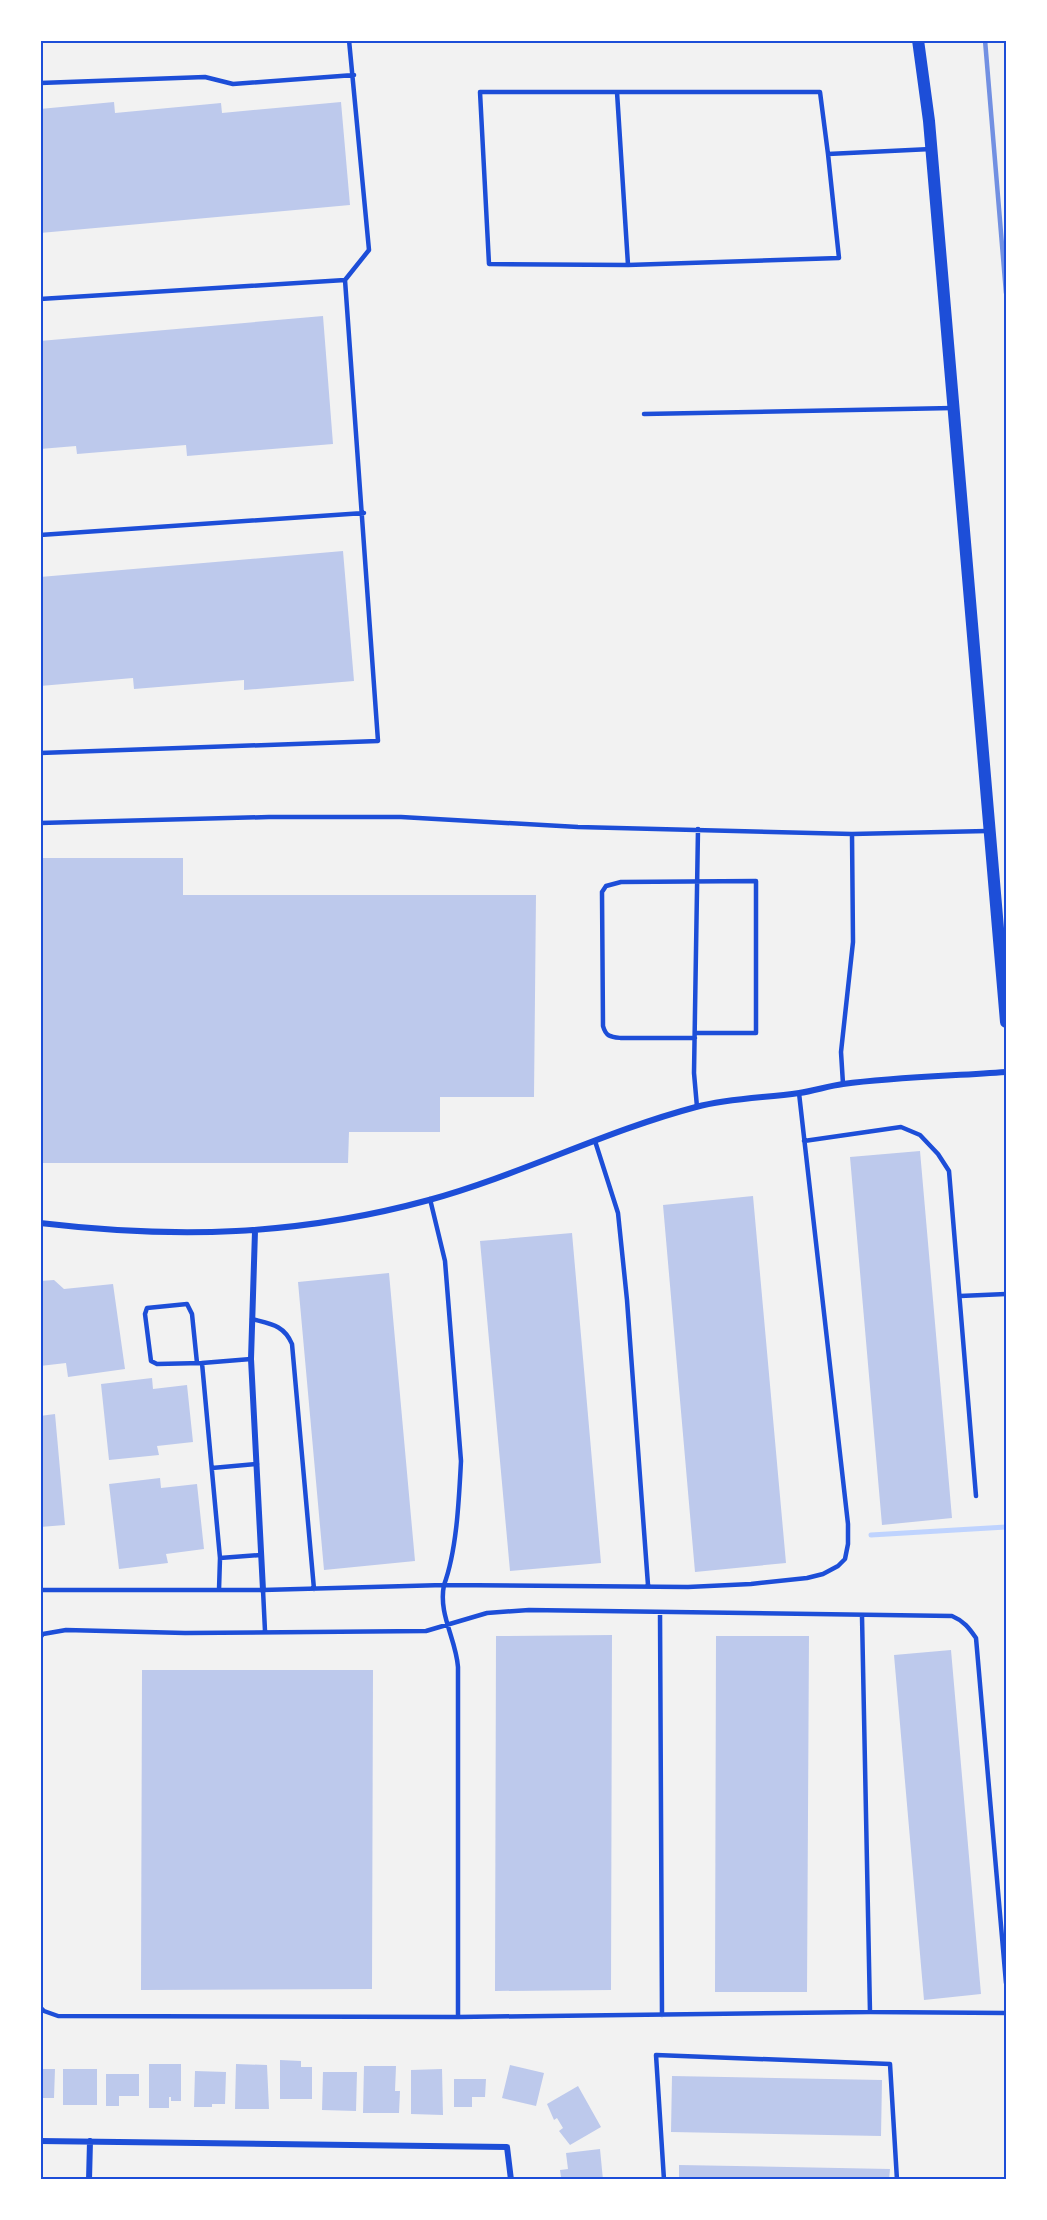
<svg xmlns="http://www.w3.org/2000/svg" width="1047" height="2220" font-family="Overpass,sans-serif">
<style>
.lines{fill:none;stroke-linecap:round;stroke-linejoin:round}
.stream{stroke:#bfd3fe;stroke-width:5}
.building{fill:#bdc9ec}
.service{stroke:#1d4ed8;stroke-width:4.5}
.minor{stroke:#1d4ed8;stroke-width:6}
.secondary{stroke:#1d4ed8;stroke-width:12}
.rail{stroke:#7290e2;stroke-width:4.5}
.neatline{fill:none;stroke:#1d4ed8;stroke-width:2}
</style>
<rect width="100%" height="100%" fill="#f2f2f2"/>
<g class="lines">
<path class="stream" d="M871 1535 1006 1527"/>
</g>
<path class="building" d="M114 102 115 113 221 103 222 113 341 102 350 205 40 233V109Z
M323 316 333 444 187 456 186 445 77 454 76 446 40 449V341Z
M343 551 354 681 244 690V680L134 689 133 678 40 686V577Z
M42 858H183V895H536L534 1097H440V1132H349L348 1163H40Z
M920 1151 952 1518 882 1525 850 1157Z
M753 1196 786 1563 695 1572 663 1205Z
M572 1233 601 1563 510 1571 480 1241Z
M389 1273 415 1561 324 1570 298 1282Z
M54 1280 64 1289 113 1284 125 1369 68 1377 66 1363 40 1366V1281Z
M152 1378 153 1389 187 1385 193 1442 157 1446 159 1455 109 1460 101 1384Z
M55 1414 65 1525 40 1527V1416Z
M160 1478 161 1488 197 1484 204 1549 166 1554 168 1563 119 1569 109 1484Z
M612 1635 611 1990 495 1991 496 1636Z
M716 1636H809L807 1992H715Z
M951 1650 981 1994 924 2000 894 1655Z
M142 1670H373L372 1989 141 1990Z
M280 2060 301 2061V2067H312V2099H280Z
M149 2064H181V2101H171V2097H169V2108H149Z
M236 2064 267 2065 269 2109H235Z
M510 2065 544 2073 536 2106 502 2098Z
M364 2066H396L395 2091H400L399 2113H363Z
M40 2069H55L54 2098H40Z
M63 2069H97V2105H63Z
M442 2069 443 2115 411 2114V2070Z
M195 2071 226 2072 225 2104H212V2107H194Z
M323 2072H357L356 2111 322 2110Z
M106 2074H139V2096H119V2106H106Z
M672 2076 882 2080 881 2136 671 2132Z
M454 2079H486L485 2097H472V2107H454Z
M578 2086 601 2127 570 2145 559 2131 563 2128 557 2118 554 2120 547 2104Z
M600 2149 603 2180H549L561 2177 560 2170 568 2169 566 2153Z
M679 2165 890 2169 889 2180H679Z"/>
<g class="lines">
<path class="service" d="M40 83 205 77 233 84 354 75
M617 92 628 265 839 258 828 154 931 149
M628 265 489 264 480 92H820L828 154
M40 299 345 280
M644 414 953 408
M40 535 364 513
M40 753 378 741 345 280 369 250 349 40
M40 823 269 817H401L578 827 852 834 987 831
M695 1038H621C611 1037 606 1037 603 1026L602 892 606 886 621 882 756 881V1033H695
M843 1084 841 1052 853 942 852 834
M697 1107 694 1073 698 829
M595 1141 618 1213 627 1300 648 1585
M804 1141 901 1127 920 1135 938 1154 949 1171 976 1496
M960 1296 1006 1294
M252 1319C271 1324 284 1325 292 1344L314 1589
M251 1359 202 1363 220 1558 261 1555
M197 1363 192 1314 187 1304 147 1308 145 1314 151 1361 157 1364 202 1363
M212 1468 257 1464
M40 1590H263L444 1585C457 1550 459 1498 461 1461L445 1261 430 1199
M219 1590 220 1558
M263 1590 265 1631
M660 1612 662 2015
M862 1616 870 2012
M40 1638 43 1634 66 1630 185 1633 426 1631 487 1613 529 1610 952 1616C964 1621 969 1628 976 1638L1006 1983
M40 1771V1901
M40 2007 44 2011 58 2016 458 2017 870 2012 1006 2013
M458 2017V1667C456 1639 438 1614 444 1585L688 1587 751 1584 807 1578 823 1574 838 1566 845 1559 848 1544V1524L799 1093
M664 2180 656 2055 890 2064 897 2180"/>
<path class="minor" d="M40 1223C176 1239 297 1236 429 1200 520 1175 605 1131 696 1107 730 1098 764 1098 799 1093 814 1091 828 1086 843 1084 897 1077 952 1076 1006 1072
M255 1231 251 1359 263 1590
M40 2141 507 2147 511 2180
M89 2180 90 2141"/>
<path class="secondary" d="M918 40 929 121 1006 1022"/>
<path class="rail" d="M985 40 1006 293"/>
</g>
<rect width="1047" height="2220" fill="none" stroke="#ffffff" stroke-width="84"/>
<rect x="42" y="42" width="963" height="2136" class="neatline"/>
</svg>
